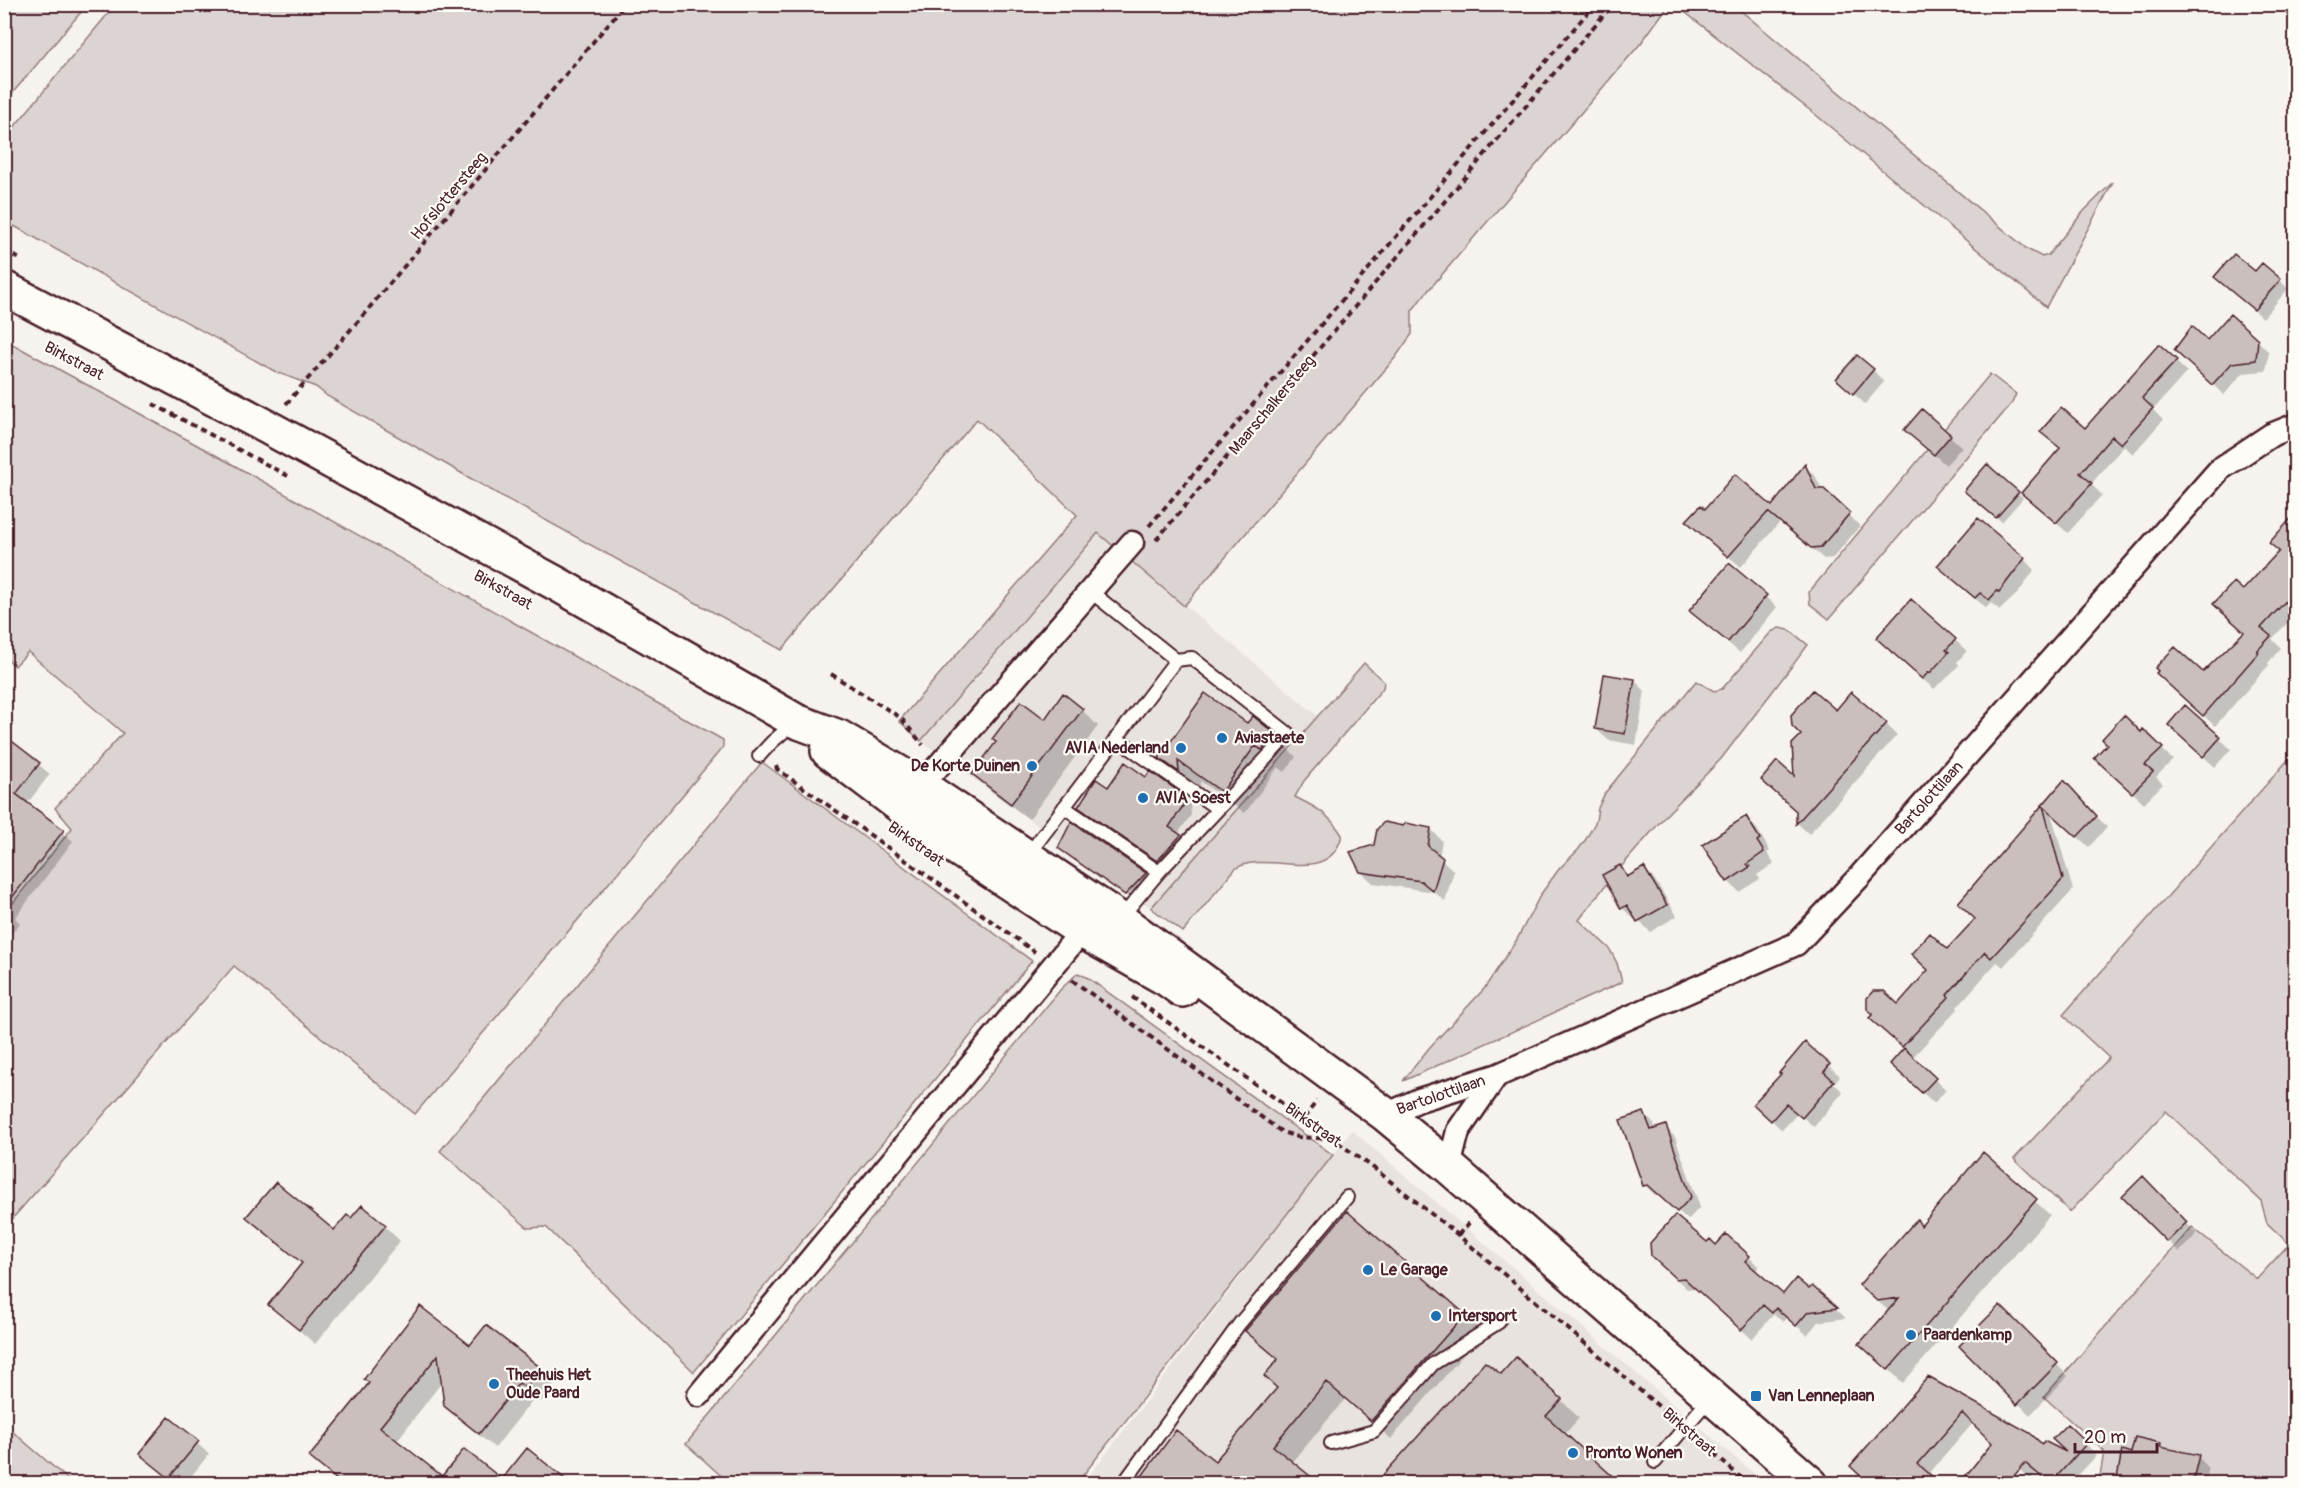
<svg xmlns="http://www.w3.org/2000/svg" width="2300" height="1488" font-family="Pangolin,sans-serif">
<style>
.built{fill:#e9e3e0}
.green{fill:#dcd4d2;stroke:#937a7e;stroke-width:1.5}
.shadow{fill:#0003}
.building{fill:#cbbfbe;stroke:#4a1f2b;stroke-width:1.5}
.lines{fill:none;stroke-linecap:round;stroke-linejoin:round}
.service-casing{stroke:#4a1f2b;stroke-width:16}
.minor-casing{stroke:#4a1f2b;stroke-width:27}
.primary-casing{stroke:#4a1f2b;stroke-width:38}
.path{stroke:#4a1f2b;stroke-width:4;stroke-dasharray:6 4.5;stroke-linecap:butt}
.service{stroke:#fdfcf7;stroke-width:12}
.minor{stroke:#fdfcf7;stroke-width:22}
.primary{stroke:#fdfcf7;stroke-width:33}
.poi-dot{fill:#1f6fb2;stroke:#fdfcf7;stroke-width:2}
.labels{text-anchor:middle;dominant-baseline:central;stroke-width:4.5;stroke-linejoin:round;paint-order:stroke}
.street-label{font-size:16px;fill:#4a1f2b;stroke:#fdfcf7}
.poi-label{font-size:16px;font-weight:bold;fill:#4a1f2b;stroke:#fdfcf7;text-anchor:start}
</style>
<rect width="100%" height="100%" fill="#f6f3ef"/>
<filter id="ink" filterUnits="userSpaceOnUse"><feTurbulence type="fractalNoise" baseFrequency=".0167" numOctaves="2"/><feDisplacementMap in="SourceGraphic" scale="12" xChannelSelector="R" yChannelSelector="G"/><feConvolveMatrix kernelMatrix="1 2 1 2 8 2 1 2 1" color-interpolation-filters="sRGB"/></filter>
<g filter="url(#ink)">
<path class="built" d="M1098 533 1318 716 1151 908 921 741Z
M1352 1130 1765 1483 1083 1484Z"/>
<path class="green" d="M5 4 87 5 5 102 4 5Z
M116 4 1734 5 2027 249 2042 257 2048 255 2084 211 2113 182 2046 307 1816 115 1677 6H1668L1641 43 1421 299 1412 311V334L1395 358 1184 606 1098 533 921 741 899 721 1077 515 977 419 782 650 496 493 327 396 316 387 276 372 5 221V138Z
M5 340 230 463 723 740V747L415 1114 234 966 5 1227V913L72 828 55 808 123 733 28 652 15 666 5 657Z
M1990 374 2016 394 2012 403 1829 619 1810 604 1809 592Z
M1779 628 1789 630 1808 645 1721 759 1667 814 1608 882 1579 920 1609 948 1617 963 1622 982 1403 1081 1429 1048 1484 989 1516 941 1541 894 1559 869 1578 850 1586 839 1596 821 1598 808 1605 793 1696 681 1714 691 1722 689 1771 632Z
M1364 663 1384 682 1383 688 1304 781 1295 797C1317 808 1328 813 1342 835 1329 889 1266 848 1235 869L1183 932 1151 908Z
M2295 752V1483H2099L2104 1451 2044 1397 2192 1227 2257 1279 2289 1244 2267 1223 2261 1201 2166 1111 2070 1212 2014 1159 2109 1058 2063 1015Z
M762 762 1032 961 694 1372 546 1227 528 1228 440 1151Z
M1078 973 1088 978 1333 1155 1077 1483H729L686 1444 1061 989Z
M4 1425H5L72 1483H5Z"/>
<path class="shadow" d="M2255 274 2280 280 2288 289 2263 318 2216 277Z
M2257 340 2269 352 2266 371 2243 373 2224 395 2187 361 2207 342Z
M2159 346 2187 372 2153 410 2163 420 2133 454 2124 446 2091 484 2102 495 2068 533 2034 504 2061 450 2042 432 2085 430Z
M1873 370 1884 382 1865 404 1838 379Z
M1922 411 1962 447 1946 465 1918 441Z
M1805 466 1816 477 1822 490 1860 526 1833 558 1824 559 1780 522 1741 567 1700 532 1772 508Z
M2018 493 2023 498 2002 522 1971 496Z
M2288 524 2296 531V614L2272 639 2281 648 2268 663 2269 665 2215 726 2169 685 2203 675 2245 632 2243 593 2280 551Z
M2024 559 2034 570 2019 592 2000 610 1991 603 1986 608 1949 576Z
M1729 565 1777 607 1740 653 1691 611Z
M1911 601 1967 651 1957 662 1959 665 1942 683 1941 682 1934 689 1889 650Z
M1634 680 1645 691 1636 745 1608 740 1596 729Z
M1082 710 1098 726 1029 819 991 791 974 774 1045 721Z
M1836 712 1886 724 1897 735 1809 834 1798 824 1796 780 1803 735Z
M1248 726 1273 734 1296 757 1285 772 1278 767 1245 813 1200 781 1201 793 1184 781 1161 758Z
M2143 731 2173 760 2156 777 2163 784 2144 803 2107 769Z
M2181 736 2219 738 2231 749 2215 767Z
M4 737 50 774 27 804 73 841 15 918 20 923 4 943Z
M2064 783 2107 827 2089 847 2051 813 2073 890 2003 967 1997 962 1957 1007 1958 1009 1912 1058 1946 1090 1934 1103 1903 1075 1905 1049 1882 1029 1899 1006 1977 919 1960 903Z
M1108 789 1181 795 1190 804 1191 815 1177 835 1188 845 1166 868 1088 815 1080 806Z
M1746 818 1757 829 1770 851 1767 853 1774 864 1757 875 1760 879 1739 892 1728 881Z
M1431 829 1442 841 1439 857 1454 871 1445 901 1434 892 1373 883 1361 872Z
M1060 848 1145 874 1150 879 1131 899Z
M1620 867 1630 877 1643 868 1655 880 1677 916 1650 932 1636 917 1634 919 1622 908Z
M1805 1044 1840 1076 1834 1083 1843 1092 1814 1127 1798 1113 1782 1130 1766 1115 1783 1074Z
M1644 1114 1654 1124 1656 1130 1665 1127 1675 1137 1700 1207 1688 1220 1659 1194 1655 1195 1645 1185Z
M1984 1154 2050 1215 1903 1383 1861 1344 1889 1311 1876 1300 1917 1221 1923 1226Z
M2143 1178 2197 1234 2179 1252 2124 1197Z
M248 1217 334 1232 352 1220 385 1226 400 1241 315 1344 270 1305 303 1265Z
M1707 1244 1749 1257 1759 1267 1755 1271 1783 1296 1809 1291 1812 1288 1846 1318 1818 1322 1807 1335 1787 1317 1783 1322 1774 1314 1752 1339 1695 1288 1687 1289 1663 1266Z
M2000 1307 2068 1376 2030 1415 1961 1346Z
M421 1308 471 1347 540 1369 555 1384 541 1402 535 1397 495 1448 461 1421 445 1405 442 1382 396 1442 449 1484H340L311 1457 370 1383Z
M1464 1315 1482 1333 1391 1439 1345 1399 1292 1463 1215 1464 1278 1389 1279 1361 1247 1331Z
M1502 1376 1561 1400 1579 1418 1565 1434Z
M1929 1379 2042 1446 2071 1457 2067 1426 2097 1455 2070 1484 2047 1482 2037 1472 2030 1480 1973 1423 1928 1475 1870 1484Z
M169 1419 209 1454 185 1484H175L153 1465Z
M2160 1444 2166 1450 2198 1457 2209 1468 2205 1484H2117L2132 1454Z
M676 1472 690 1484H666Z
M1366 1475 1375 1484H1359Z"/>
<path class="building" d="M2234 254 2255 271 2262 263 2281 279 2254 310 2214 277Z
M2230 314 2258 339 2256 360 2232 363 2212 385 2174 350 2192 326 2207 340Z
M2159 344 2177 360 2142 398 2153 408 2121 444 2112 436 2080 473 2092 483 2056 523 2021 493 2060 448 2040 432 2061 407 2085 428Z
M1857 355 1874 369 1853 394 1836 379Z
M1922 409 1951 435 1934 455 1904 430Z
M1805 464 1816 489H1824L1850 513 1821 547 1811 548 1768 512 1728 557 1686 521 1701 505 1705 509 1735 474 1772 506Z
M1987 464 2019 492 1996 518 1964 491Z
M2295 514V591L2261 628 2271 636 2257 651 2259 652 2203 716 2156 673 2158 671 2155 668 2175 647 2203 672 2244 632 2213 604 2234 582 2243 590 2279 551 2269 543Z
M1978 518 2025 558 1999 592 1997 591 1989 600 1980 593 1975 598 1937 566Z
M1729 563 1767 595 1728 642 1689 611Z
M1911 599 1956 639 1946 650 1949 652 1930 673 1929 672 1922 679 1876 638Z
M1604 674 1635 679 1625 734 1595 729Z
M1813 690 1836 710 1851 692 1887 723 1796 824V811L1761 780 1777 761 1794 776 1792 744 1801 735 1792 726 1791 715Z
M1063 693 1083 709 1011 804 972 774 996 742 992 739 1021 701 1045 719Z
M1205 693 1247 723 1253 716 1274 733 1262 750 1255 746 1222 792 1178 761 1179 772 1159 758Z
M2185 705 2221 737 2203 757 2168 725Z
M2124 715 2141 732 2143 729 2163 748 2145 765 2153 772 2132 793 2094 758 2107 744 2102 739Z
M4 735 40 763 16 794 64 830 4 908Z
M1125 762 1146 777 1150 771 1182 794 1183 806 1169 827 1181 835 1157 861 1078 807 1096 779 1108 787Z
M2064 780 2097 816 2077 837 2043 806 2063 879 1991 958 1985 952 1947 995 1949 997 1902 1047 1869 1018 1873 1014 1867 1009V998L1873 991H1884L1898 1004 1928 970 1911 954 1930 933 1947 949 1975 919 1958 903Z
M1746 816 1760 839 1757 841 1764 852 1747 864 1750 867 1727 882 1702 845Z
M1071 822 1146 873 1125 895 1058 848Z
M1384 822 1403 826 1406 823 1431 828 1428 846 1443 858 1433 891 1421 881 1360 872 1350 852 1374 845 1377 829Z
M1620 865 1627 877 1644 867 1667 905 1637 922 1627 905 1621 909 1602 875Z
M1805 1042 1830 1064 1824 1072 1834 1081 1802 1118 1786 1104 1771 1121 1753 1104 1781 1074 1779 1073Z
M1904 1048 1936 1078 1922 1093 1890 1064Z
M1644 1112 1651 1130 1666 1125 1691 1197 1677 1212 1647 1185 1643 1186 1620 1120Z
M1983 1152 2037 1199 1888 1370 1859 1344 1899 1298 1877 1301 1859 1285 1917 1219 1921 1226Z
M2143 1176 2187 1222 2167 1242 2122 1197Z
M276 1182 334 1230 347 1215 351 1218 362 1205 386 1225 299 1330 268 1305 302 1263 246 1217Z
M1347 1211 1465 1314 1371 1421 1326 1382 1273 1446 1320 1484H1136L1176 1430 1215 1461 1277 1388 1264 1376 1278 1359 1245 1331Z
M1675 1215 1707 1242 1710 1239 1716 1245 1726 1234 1750 1256 1745 1261 1783 1294 1796 1278 1809 1289 1812 1286 1838 1308 1808 1312 1796 1326 1776 1308 1772 1313 1763 1305 1741 1330 1684 1278 1676 1279 1651 1256 1650 1243Z
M2000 1305 2058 1363 2017 1405 1959 1346Z
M420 1306 470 1345 486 1325 541 1368 526 1388 519 1383 479 1434 444 1406 438 1355 380 1427 442 1476 464 1449 502 1479 527 1448 571 1484H342L309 1457 369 1383 364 1379Z
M1516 1357 1562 1399 1546 1416 1621 1484H1375L1485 1362 1501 1374Z
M1928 1377 2030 1433 2042 1444 2044 1441 2066 1452 2052 1439 2067 1424 2087 1443 2050 1484 2025 1463 2007 1484H1959L1992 1443 1962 1413 1918 1464 1941 1484H1869L1850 1466Z
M169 1417 199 1441 169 1478 139 1454Z
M2135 1437 2161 1443 2160 1447 2199 1455 2192 1484H2116L2122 1450 2131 1453Z"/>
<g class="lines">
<g class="service-casing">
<path id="service" d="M1116 738 1218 809
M759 756 772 742 795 722
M1064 807 1159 872
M1037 843 1176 660 1090 591
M1130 907 1159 872 1289 734 1192 658 1176 660
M1331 1443 1374 1431 1433 1364 1499 1322
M1655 1462 1711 1397
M1123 1484 1240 1323 1347 1197"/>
</g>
<g class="minor-casing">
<path id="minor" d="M921 786 1132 543
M1386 1115 1419 1100 1496 1076 1796 944 1860 876 2220 469 2271 435 2296 425
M1449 1167 1458 1131 1496 1076
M699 1395 1082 931 1095 925"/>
</g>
<g class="primary-casing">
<path id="primary" d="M4 288 260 423 559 585 796 721 839 737 921 786 1115 916 1386 1115 1449 1167 1811 1484
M828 751 956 848 1082 931 1168 980 1182 990"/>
</g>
<path class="path" d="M4 251 20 259
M153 404 290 477
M286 404 359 320 625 4
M1149 526 1595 4
M1156 540 1613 4
M831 674 901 718 923 745
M776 766 777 769 1035 952
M1072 980 1282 1132 1298 1137 1332 1139
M1132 997 1371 1166 1458 1235 1670 1416
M1304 1118 1317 1101
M1458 1235 1470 1222
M1698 1440 1748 1484"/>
<use href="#service" class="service"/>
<use href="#minor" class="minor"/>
<use href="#primary" class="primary"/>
</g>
</g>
<g class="poi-dot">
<circle cx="1222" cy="738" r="6"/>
<circle cx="1181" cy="748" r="6"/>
<circle cx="1032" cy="766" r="6"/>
<circle cx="1143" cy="798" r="6"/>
<circle cx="1368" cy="1270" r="6"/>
<circle cx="1436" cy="1316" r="6"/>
<circle cx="1911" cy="1335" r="6"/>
<circle cx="494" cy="1384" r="6"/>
<rect x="1750" y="1390" width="12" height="12" rx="3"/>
<circle cx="1573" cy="1453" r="6"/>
</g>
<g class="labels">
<g class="street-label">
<text transform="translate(449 196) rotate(-50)">Hofslottersteeg</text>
<text transform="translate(74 361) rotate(28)">Birkstraat</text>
<text transform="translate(1272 405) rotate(-50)">Maarschalkersteeg</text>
<text transform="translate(503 590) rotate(29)">Birkstraat</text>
<text transform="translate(1929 798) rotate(-48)">Bartolottilaan</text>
<text transform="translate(916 844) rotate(35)">Birkstraat</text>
<text transform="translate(1441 1095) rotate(-19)">Bartolottilaan</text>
<text transform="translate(1313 1125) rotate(35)">Birkstraat</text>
<text transform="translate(1689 1432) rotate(41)">Birkstraat</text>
</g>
<g class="poi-label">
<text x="1234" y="738">Aviastaete</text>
<text x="1169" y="748" text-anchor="end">AVIA Nederland</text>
<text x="1020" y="766" text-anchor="end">De Korte Duinen</text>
<text x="1155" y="798">AVIA Soest</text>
<text x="1380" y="1270">Le Garage</text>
<text x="1448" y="1316">Intersport</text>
<text x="1923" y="1335">Paardenkamp</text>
<text x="506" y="1375">Theehuis Het<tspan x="506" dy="18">Oude Paard</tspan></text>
<text x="1768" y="1396">Van Lenneplaan</text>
<text x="1585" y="1453">Pronto Wonen</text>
</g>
</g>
<rect width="2300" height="1488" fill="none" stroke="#fdfcf7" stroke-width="24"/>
<rect x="12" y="12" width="2276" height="1464" fill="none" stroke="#4a1f2b" stroke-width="2" filter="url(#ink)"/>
<path d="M2075 1443v9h82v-9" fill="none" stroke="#4a1f2b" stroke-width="3"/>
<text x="2084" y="1443" font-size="18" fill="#4a1f2b" stroke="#fdfcf7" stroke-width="4.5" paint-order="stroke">20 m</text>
</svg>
